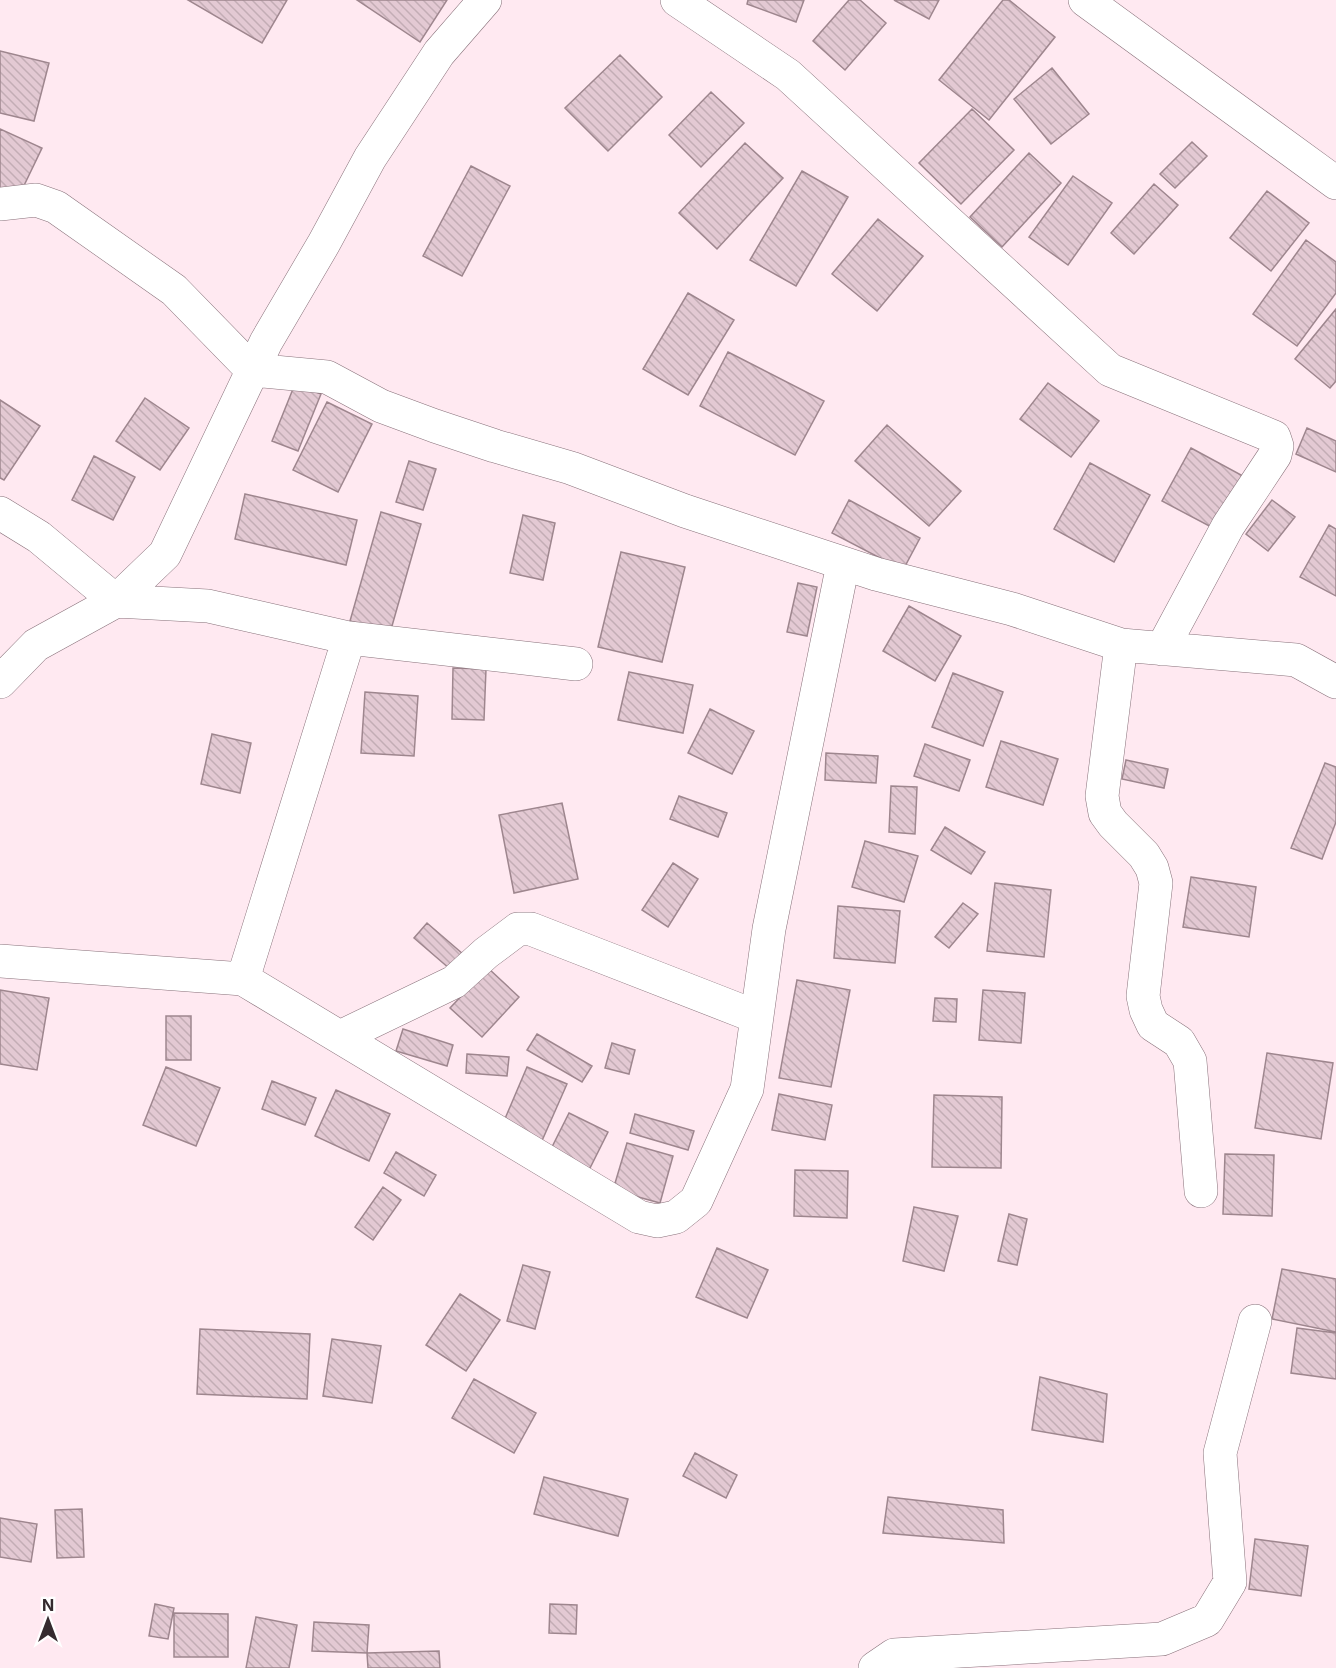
<svg xmlns="http://www.w3.org/2000/svg" width="1336" height="1668" font-family="Inter,sans-serif">
<style>
.building{fill:url(#building-back-hatch);stroke:#9e868e;stroke-width:1.5}
.lines{fill:none;stroke-linecap:round;stroke-linejoin:round}
.street-casing{stroke:#88717a;stroke-width:34}
.street{stroke:#fff;stroke-width:33}
</style>
<defs>
<pattern id="building-back-hatch" width="6" height="6" patternUnits="userSpaceOnUse" patternTransform="scale(1.5)"><rect width="6" height="6" fill="#e3c9d3"/><path d="M-1 5l2 2M0 0l6 6M5-1l2 2" fill="none" stroke="#c3adb5"/></pattern>
</defs>
<rect width="100%" height="100%" fill="#ffe9f1"/>
<path class="building" d="M188 0H287L262 43Z
M357 0H447L420 42Z
M748 0H804L796 22 747 4Z
M849 0H860L886 23 845 70 813 41Z
M894 0H939L929 19Z
M1003 0H1009L1055 37 989 120 939 80Z
M0 51 49 63 34 121 0 113Z
M620 55 662 97 608 151 565 108Z
M1052 68 1089 114 1051 144 1014 99Z
M711 92 744 123 701 167 669 135Z
M972 109 1014 150 961 204 919 163Z
M0 129 42 148 18 198 0 189Z
M1192 142 1207 156 1175 188 1160 174Z
M745 143 783 178 717 249 679 213Z
M1029 153 1061 183 1002 247 970 217Z
M471 166 510 186 462 276 423 256Z
M802 171 848 197 796 286 750 260Z
M1073 176 1112 203 1068 265 1029 237Z
M1154 184 1178 205 1134 254 1111 233Z
M1267 191 1309 223 1271 271 1230 238Z
M878 219 923 256 877 311 832 274Z
M1306 240 1336 262V293L1297 346 1253 314Z
M688 293 734 320 688 395 643 369Z
M1336 309V381L1330 388 1295 359Z
M728 352 824 401 795 455 700 406Z
M1048 383 1099 421 1071 457 1020 419Z
M295 384 321 394 298 451 272 441Z
M145 398 189 428 160 470 116 441Z
M0 400 40 426 4 480 0 478Z
M327 402 372 424 338 492 293 470Z
M887 425 961 491 929 526 855 461Z
M1307 428 1336 441V472L1296 454Z
M1191 448 1243 476 1215 529 1162 501Z
M94 456 135 477 113 520 72 500Z
M409 461 436 469 423 510 396 502Z
M1090 463 1150 495 1114 562 1054 529Z
M245 494 357 520 346 565 235 539Z
M849 500 920 538 903 570 832 533Z
M1272 500 1295 517 1268 551 1246 534Z
M381 512 421 524 390 633 350 621Z
M523 515 555 523 543 580 510 573Z
M1329 525 1336 529V596L1300 577Z
M621 552 685 567 662 662 598 647Z
M798 583 817 587 807 636 787 632Z
M909 606 961 636 935 681 883 651Z
M453 668 486 669 484 720 452 719Z
M629 672 693 685 683 733 618 720Z
M953 673 1003 692 983 746 932 727Z
M365 692 418 696 414 756 361 753Z
M710 709 754 731 732 774 688 753Z
M212 734 251 743 240 793 201 784Z
M1001 741 1058 759 1043 805 986 787Z
M925 744 970 760 959 791 914 776Z
M826 753 878 756 876 783 825 780Z
M1126 760 1168 769 1164 788 1122 779Z
M1325 763 1336 767V822L1322 859 1291 848Z
M891 786 917 787 915 834 889 832Z
M679 796 727 813 718 837 670 819Z
M562 803 578 879 514 893 499 815Z
M945 827 985 852 971 874 931 850Z
M865 841 918 856 904 902 852 887Z
M673 863 698 879 668 927 642 910Z
M1191 877 1256 887 1249 937 1183 927Z
M995 883 1051 890 1044 957 987 951Z
M963 903 978 914 949 948 935 937Z
M838 906 900 911 895 963 834 958Z
M427 923 463 954 450 969 414 938Z
M488 968 519 997 482 1037 450 1008Z
M797 980 850 990 831 1087 779 1078Z
M0 990 49 998 37 1070 0 1064Z
M983 990 1025 993 1021 1043 979 1040Z
M935 998 957 999 956 1022 933 1021Z
M166 1016H191V1060H166Z
M403 1029 453 1045 447 1066 396 1051Z
M537 1034 592 1066 582 1082 527 1050Z
M612 1043 635 1050 629 1074 605 1068Z
M1267 1053 1333 1063 1321 1139 1255 1128Z
M467 1054 509 1057 507 1076 466 1073Z
M166 1067 220 1088 196 1146 143 1125Z
M527 1067 567 1084 537 1152 498 1135Z
M272 1081 316 1098 305 1125 262 1109Z
M336 1090 390 1114 369 1161 315 1136Z
M779 1094 832 1105 825 1140 772 1130Z
M934 1095 1002 1097 1001 1168 932 1167Z
M569 1113 608 1132 587 1174 548 1155Z
M635 1114 694 1131 688 1150 630 1133Z
M627 1143 673 1156 660 1203 613 1190Z
M396 1152 436 1175 424 1196 384 1173Z
M1225 1154 1274 1155 1272 1216 1223 1214Z
M795 1170 848 1171 847 1218 794 1216Z
M383 1187 401 1200 373 1240 355 1227Z
M914 1207 958 1216 944 1271 903 1261Z
M1009 1214 1027 1219 1017 1265 998 1261Z
M717 1248 768 1270 747 1318 696 1297Z
M523 1265 550 1272 535 1329 507 1321Z
M1282 1269 1336 1279V1332L1272 1319Z
M460 1294 500 1320 466 1371 426 1345Z
M1297 1328 1336 1333V1379L1291 1373Z
M200 1329 310 1334 307 1399 197 1394Z
M332 1339 381 1346 372 1403 323 1396Z
M1040 1377 1107 1394 1103 1442 1032 1430Z
M474 1379 536 1413 514 1453 452 1418Z
M695 1453 737 1475 726 1498 683 1476Z
M544 1477 628 1499 618 1536 534 1514Z
M888 1497 1003 1510 1004 1543 883 1533Z
M82 1509 84 1557 57 1558 55 1510Z
M0 1518 37 1524 31 1562 0 1557Z
M1255 1539 1308 1546 1301 1596 1249 1589Z
M155 1604 174 1608 168 1639 149 1636Z
M550 1604 577 1605 576 1634 549 1633Z
M174 1613 228 1614V1657H174Z
M256 1617 297 1625 289 1668H246Z
M314 1622 369 1625 367 1653 312 1651Z
M439 1651 440 1668H368L367 1653Z"/>
<g class="lines">
<g class="street-casing">
<path id="street" d="M677 0 788 75 1110 370 1274 437 1277 446 1275 455 1228 526 1162 649
M1085 0 1336 183
M0 204 36 200 56 207 174 290 252 370 327 377 381 406 435 426 495 446 571 468 685 511 876 574 1012 609 1121 645 1296 660 1336 682
M0 513 39 537 116 601 208 606 349 638 576 664
M1121 645 1102 796 1105 813 1113 824 1144 855 1152 868 1156 883 1143 996 1146 1010 1153 1025 1179 1042 1190 1061 1201 1191
M0 682 36 645 116 601 165 554 266 342 324 243 370 158 439 53 485 0
M0 961 243 979 639 1217 657 1221 676 1217 696 1201 747 1089 769 929 843 564
M243 979 349 638
M340 1037 454 982 486 953 518 929H531L757 1017
M875 1668 894 1655 1162 1639 1207 1620 1230 1582 1220 1453 1255 1321"/>
</g>
<use href="#street" class="street"/>
</g>
<g transform="translate(48 1620)" stroke="#ffffff" stroke-width="4.5" paint-order="stroke">
<path d="M0-4.5L10 22L0 15L-10 22Z" fill="#352b2f"/>
<text y="-9" font-size="16" font-weight="bold" text-anchor="middle" fill="#352b2f">N</text>
</g>
</svg>
